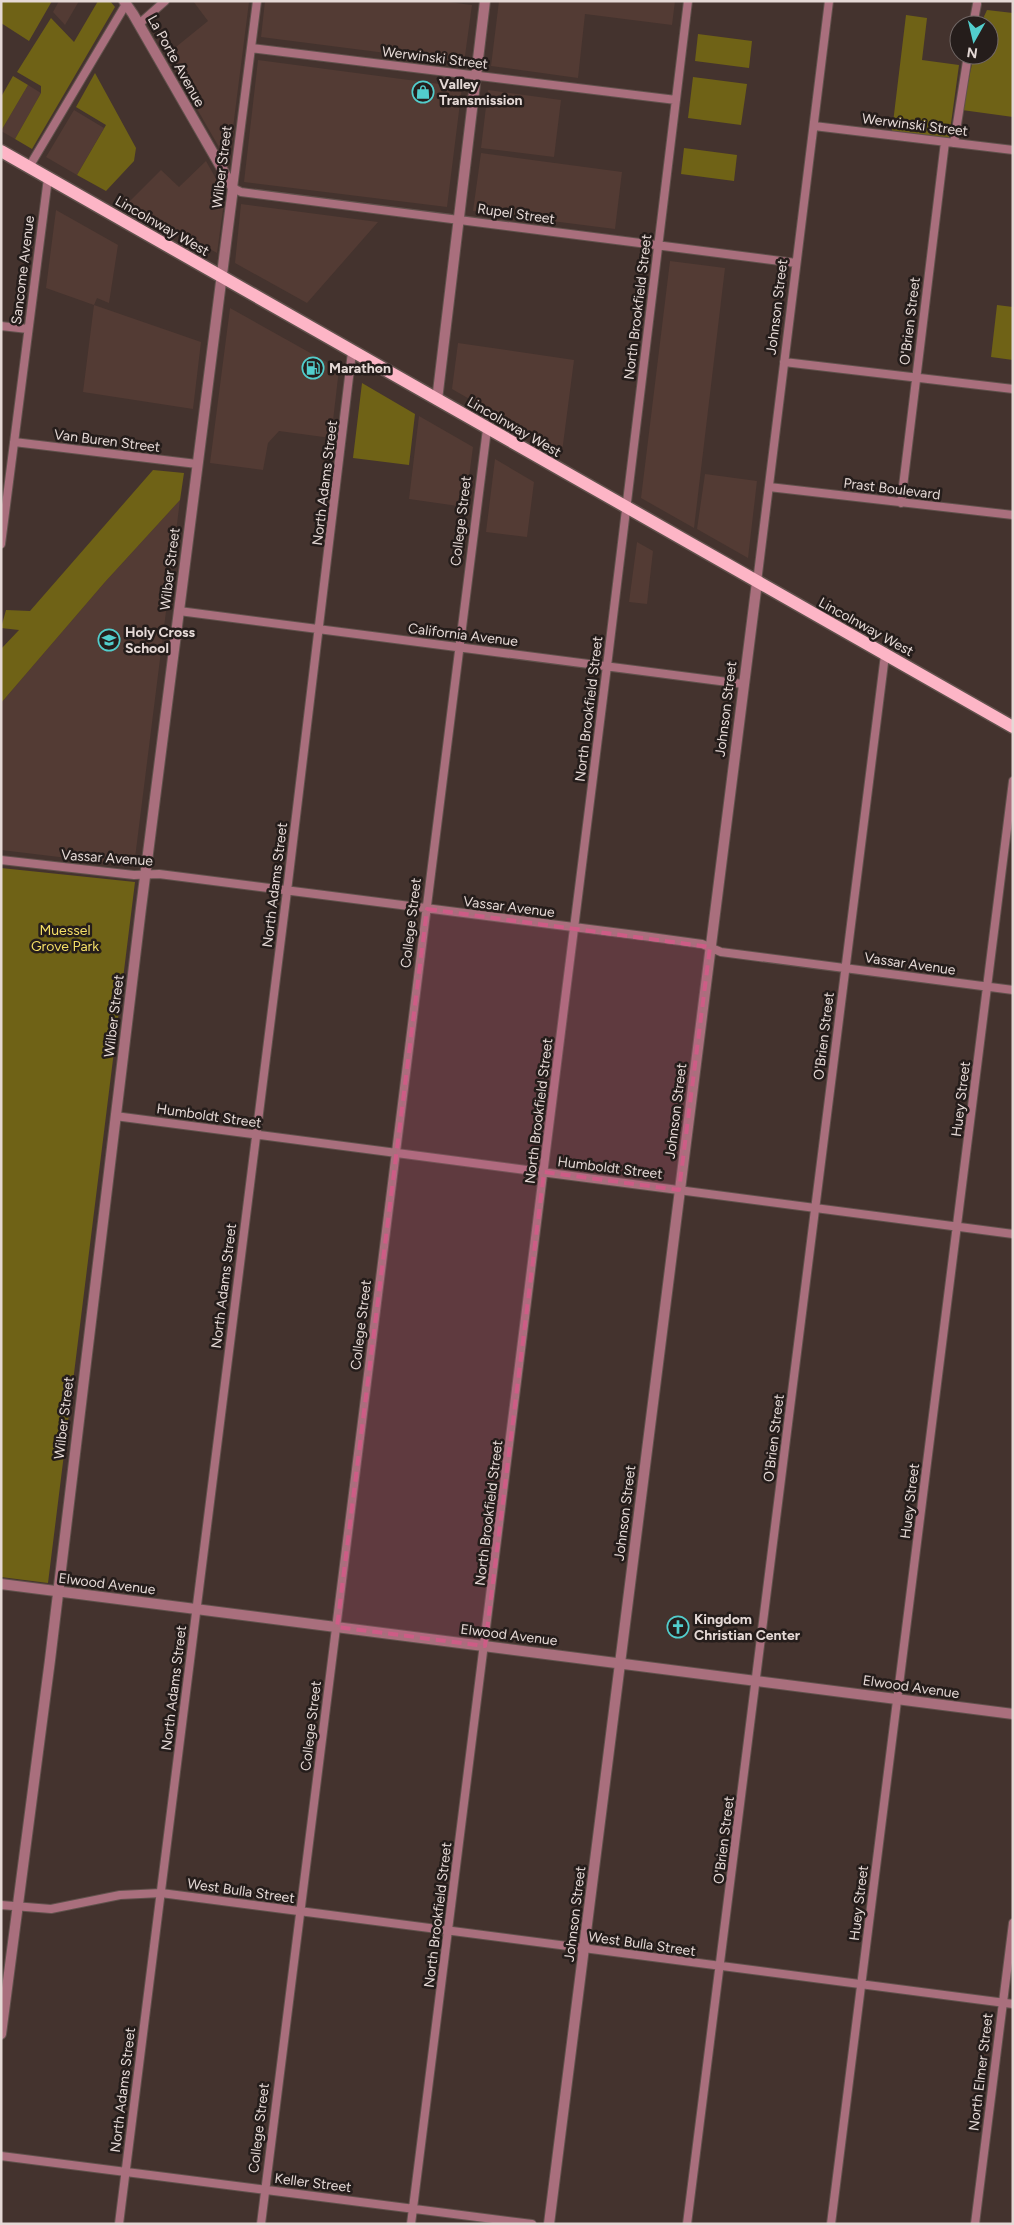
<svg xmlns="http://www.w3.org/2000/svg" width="1014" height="2225" font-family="Figtree,sans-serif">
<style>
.built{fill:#533b34}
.green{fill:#6f6216}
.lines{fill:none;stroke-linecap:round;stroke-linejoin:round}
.minor-casing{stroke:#61514c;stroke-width:10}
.tertiary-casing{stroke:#61514c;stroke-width:12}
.primary-casing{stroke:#61514c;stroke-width:15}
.minor{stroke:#a96f7d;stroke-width:8}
.tertiary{stroke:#a96f7d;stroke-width:10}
.primary{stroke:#fdb5c6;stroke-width:12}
.marked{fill:#ce5c86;fill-opacity:0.2;stroke:#ce5c86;stroke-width:4;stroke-dasharray:10 6;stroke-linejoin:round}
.labels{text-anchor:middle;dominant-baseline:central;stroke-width:5;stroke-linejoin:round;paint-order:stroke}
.street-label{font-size:14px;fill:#e5d9d6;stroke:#251d1b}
.poi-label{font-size:14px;font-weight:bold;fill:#e5d9d6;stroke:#251d1b;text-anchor:start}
.park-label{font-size:14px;fill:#f5df67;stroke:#251d1b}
</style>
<rect width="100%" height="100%" fill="#44332e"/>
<path class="built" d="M59 1H79L65 25 53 12Z
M193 1 249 2 229 159 227 161 166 55 208 21Z
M265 1H440L472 5 464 63 261 37Z
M499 1H675L672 25 585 14 578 78 491 66Z
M258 60 462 87 447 207 244 182Z
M28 85 41 93 15 139 1 131Z
M488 90 561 100 554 157 481 148Z
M74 110 104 128 77 175 46 157Z
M481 153 622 172 615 229 473 211Z
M206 161 225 195 217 253 128 203 161 170 179 187Z
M241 204 271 208 378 222 307 303 235 263Z
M56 210 118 245 109 303 97 298 94 305 201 342 193 409 83 392 94 305 46 288Z
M670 261 725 268 694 528 641 498Z
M230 308 339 369 331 438 279 431 268 443 263 470 210 463Z
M458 343 574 360 562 452 452 389Z
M419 416 473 447 465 507 409 499Z
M495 459 534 482 527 537 486 532Z
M705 474 757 481 748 558 697 529Z
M180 500 134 866 1 850V703L105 582Z
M637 542 653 551 647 604 629 602Z"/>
<path class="green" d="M1 1H52L29 41 1 23Z
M98 1H110L115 7 32 149 15 139 41 93V86L17 72 51 18 74 42Z
M987 10 1013 13V117L962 110 974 55H989V25H980Z
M906 15 927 18 922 60 959 65 949 138 892 131Z
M698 34 752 41 749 68 695 61Z
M95 73 136 148 134 161 106 191 77 175 106 125 76 107Z
M13 76 28 85 1 131V97Z
M693 77 747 84 741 125 688 118Z
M684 148 737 155 734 181 681 174Z
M997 305 1013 307V360L991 357Z
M362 383 415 414 409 465 353 458Z
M153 470 184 473 180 500 105 582 1 703V649L19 630 1 628 6 610 30 611Z
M1 868 135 882 48 1583 1 1577Z"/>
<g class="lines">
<g class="minor-casing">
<path id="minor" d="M257 1 233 188 241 192 796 263
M139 24 165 1
M973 25 977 4
M251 48 676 100
M814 126 1013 150
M954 143 968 55
M29 167 126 4
M1 326 28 329
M784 362 1013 389
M14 442 197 464
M769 487 1013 515
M901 503 945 142
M1 544 48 178
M757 582 829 1
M179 611 743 684
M1 860 134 875 159 874 644 936 702 944 721 952 1013 990
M115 1116 1013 1234
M1 1905 51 1909 120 1895 161 1893 1013 2004
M1 2156 532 2224
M119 2224 287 891 352 352
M261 2224 487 429
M411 2224 607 666 688 1
M687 2224 885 655
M831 2224 1013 781
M975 2224 1013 1923"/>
</g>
<g class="tertiary-casing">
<path id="tertiary" d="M437 400 485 1
M1 1584 1013 1714
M1 2034 50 1660 141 908 233 188 133 14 124 1
M549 2224 757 582"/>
</g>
<g class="primary-casing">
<path id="primary" d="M1 151 1013 727"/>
</g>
<use href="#minor" class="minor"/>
<use href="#tertiary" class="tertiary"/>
<use href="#primary" class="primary"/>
</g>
<path class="marked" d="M427 909 710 947 679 1190 544 1172 485 1646 337 1627Z"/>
<defs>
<g id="shop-ring" transform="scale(1.125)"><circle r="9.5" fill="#251d1b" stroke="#52cdcc" stroke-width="1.5"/><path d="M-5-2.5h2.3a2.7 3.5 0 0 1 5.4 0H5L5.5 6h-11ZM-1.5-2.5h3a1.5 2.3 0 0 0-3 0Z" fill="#52cdcc"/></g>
<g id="fuel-ring" transform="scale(1.125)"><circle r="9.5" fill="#251d1b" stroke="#52cdcc" stroke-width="1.5"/><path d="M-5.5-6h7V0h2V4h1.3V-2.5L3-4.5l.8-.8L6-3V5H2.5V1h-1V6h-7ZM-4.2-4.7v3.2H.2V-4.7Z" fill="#52cdcc"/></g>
<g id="school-ring" transform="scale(1.125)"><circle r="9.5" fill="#251d1b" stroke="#52cdcc" stroke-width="1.5"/><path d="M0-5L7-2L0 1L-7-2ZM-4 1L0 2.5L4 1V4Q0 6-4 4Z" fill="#52cdcc"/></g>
<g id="church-ring" transform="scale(1.125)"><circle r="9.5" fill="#251d1b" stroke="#52cdcc" stroke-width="1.5"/><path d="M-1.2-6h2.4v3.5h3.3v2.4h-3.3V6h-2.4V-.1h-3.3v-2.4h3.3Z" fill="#52cdcc"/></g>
</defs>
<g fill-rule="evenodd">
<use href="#shop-ring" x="423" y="92"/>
<use href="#fuel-ring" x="313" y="368"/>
<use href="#school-ring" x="109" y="640"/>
<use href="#church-ring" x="678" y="1627"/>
</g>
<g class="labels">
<g class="street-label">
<text transform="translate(435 58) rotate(7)">Werwinski Street</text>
<text transform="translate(176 61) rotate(61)">La Porte Avenue</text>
<text transform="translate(915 125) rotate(7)">Werwinski Street</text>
<text transform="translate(222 167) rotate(-83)">Wilber Street</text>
<text transform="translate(516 214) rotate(8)">Rupel Street</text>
<text transform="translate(162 226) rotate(30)">Lincolnway West</text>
<text transform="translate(23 270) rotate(-83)">Sancome Avenue</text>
<text transform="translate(638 307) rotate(-83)">North Brookfield Street</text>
<text transform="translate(777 307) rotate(-83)">Johnson Street</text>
<text transform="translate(910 321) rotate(-83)">O'Brien Street</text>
<text transform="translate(514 427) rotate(30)">Lincolnway West</text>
<text transform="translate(107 441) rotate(7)">Van Buren Street</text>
<text transform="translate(325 483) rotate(-83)">North Adams Street</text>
<text transform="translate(892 489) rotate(7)">Prast Boulevard</text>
<text transform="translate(461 521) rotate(-83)">College Street</text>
<text transform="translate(170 569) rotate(-83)">Wilber Street</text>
<text transform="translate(866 627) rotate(29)">Lincolnway West</text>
<text transform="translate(463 635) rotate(7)">California Avenue</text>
<text transform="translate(589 709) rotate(-83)">North Brookfield Street</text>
<text transform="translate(726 709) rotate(-83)">Johnson Street</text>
<text transform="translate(107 858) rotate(4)">Vassar Avenue</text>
<text transform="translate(275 885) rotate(-83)">North Adams Street</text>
<text transform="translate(509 907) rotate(7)">Vassar Avenue</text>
<text transform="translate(411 923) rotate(-83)">College Street</text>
<text transform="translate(910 964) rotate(8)">Vassar Avenue</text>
<text transform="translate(114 1016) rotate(-83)">Wilber Street</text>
<text transform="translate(824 1036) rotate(-83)">O'Brien Street</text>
<text transform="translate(961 1099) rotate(-83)">Huey Street</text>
<text transform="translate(539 1111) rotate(-83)">North Brookfield Street</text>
<text transform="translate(676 1111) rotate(-83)">Johnson Street</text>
<text transform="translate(209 1116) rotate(8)">Humboldt Street</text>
<text transform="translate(610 1168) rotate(7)">Humboldt Street</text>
<text transform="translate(224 1286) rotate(-83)">North Adams Street</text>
<text transform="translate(361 1325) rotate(-83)">College Street</text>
<text transform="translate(64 1418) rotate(-83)">Wilber Street</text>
<text transform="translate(774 1438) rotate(-83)">O'Brien Street</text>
<text transform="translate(910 1501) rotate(-83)">Huey Street</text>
<text transform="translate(489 1513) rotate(-83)">North Brookfield Street</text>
<text transform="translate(625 1513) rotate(-83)">Johnson Street</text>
<text transform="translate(107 1584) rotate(7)">Elwood Avenue</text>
<text transform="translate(509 1635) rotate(7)">Elwood Avenue</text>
<text transform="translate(911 1687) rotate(8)">Elwood Avenue</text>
<text transform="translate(174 1688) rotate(-83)">North Adams Street</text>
<text transform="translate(311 1726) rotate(-83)">College Street</text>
<text transform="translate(724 1840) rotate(-83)">O'Brien Street</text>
<text transform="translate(241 1891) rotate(8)">West Bulla Street</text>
<text transform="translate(859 1903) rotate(-83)">Huey Street</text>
<text transform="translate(575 1914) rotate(-83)">Johnson Street</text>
<text transform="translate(438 1915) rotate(-83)">North Brookfield Street</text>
<text transform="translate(642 1944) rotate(8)">West Bulla Street</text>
<text transform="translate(981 2072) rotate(-83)">North Elmer Street</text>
<text transform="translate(123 2090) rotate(-83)">North Adams Street</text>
<text transform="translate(259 2128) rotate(-83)">College Street</text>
<text transform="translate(313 2183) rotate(7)">Keller Street</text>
</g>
<g class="poi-label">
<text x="439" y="84">Valley<tspan x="439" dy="16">Transmission</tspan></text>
<text x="329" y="368">Marathon</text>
<text x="125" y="632">Holy Cross<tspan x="125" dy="16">School</tspan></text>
<text x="694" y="1619">Kingdom<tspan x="694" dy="16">Christian Center</tspan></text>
</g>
<g class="park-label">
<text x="65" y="930">Muessel<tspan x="65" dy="16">Grove Park</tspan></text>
</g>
</g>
<rect width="1014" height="2225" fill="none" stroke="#e5d9d6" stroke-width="5"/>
<g transform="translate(974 40) rotate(188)"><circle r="24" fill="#251d1b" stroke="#726866"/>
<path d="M0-4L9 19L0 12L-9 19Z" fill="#52cdcc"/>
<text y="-8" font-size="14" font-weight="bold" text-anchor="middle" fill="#e5d9d6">N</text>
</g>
</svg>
